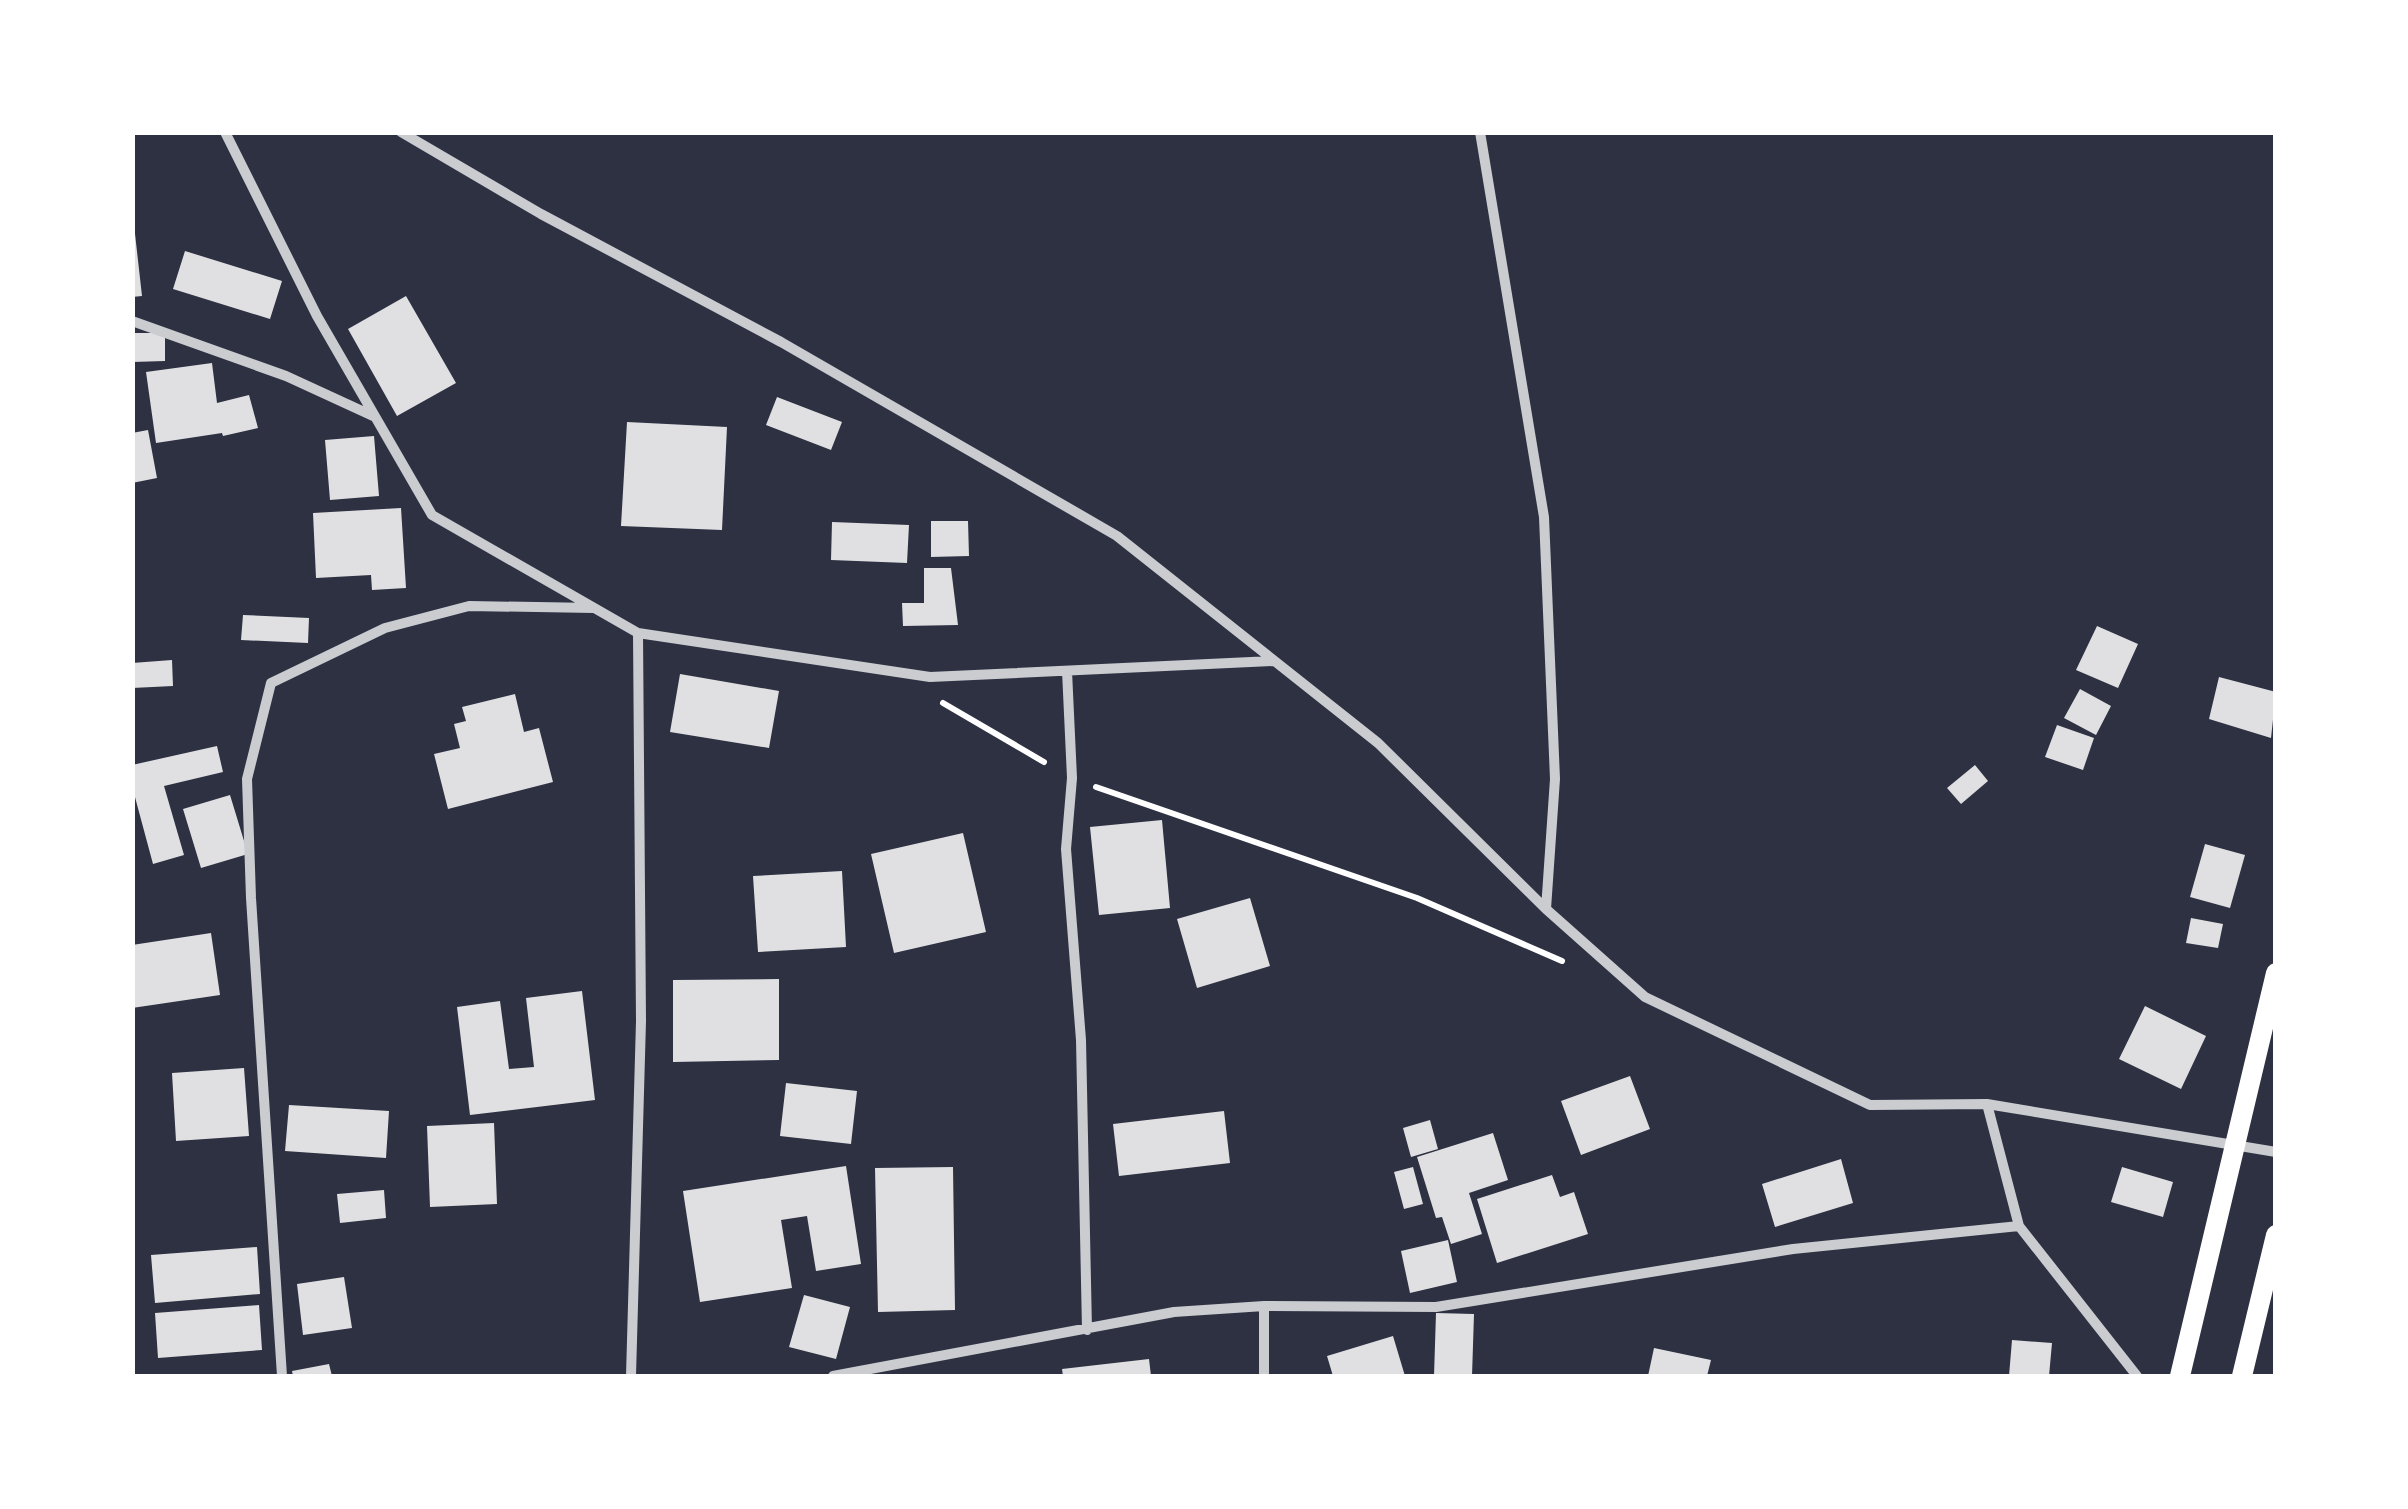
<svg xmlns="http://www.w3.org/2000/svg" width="2408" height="1509" font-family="Mulish,sans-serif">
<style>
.building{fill:#e0e0e3}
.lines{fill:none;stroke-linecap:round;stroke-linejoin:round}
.path{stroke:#fff;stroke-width:6}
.minor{stroke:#caccd0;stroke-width:10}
.secondary{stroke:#fff;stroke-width:20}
</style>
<rect width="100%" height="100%" fill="#2d3142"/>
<path class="building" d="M132 207 142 296 132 297Z
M185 251 282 281 270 319 173 289Z
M406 296 456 383 397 416 348 329Z
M132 333H165V361L132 362Z
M212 363 217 403 249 395 258 428 223 436 222 433 156 443 146 372Z
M777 397 842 422 831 450 766 425Z
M627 422 727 427 722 530 621 526Z
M148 430 157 478 132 483V433Z
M374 436 379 496 330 500 325 440Z
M401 508 406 588 372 590 371 575 316 578 313 513Z
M931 521H968L969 556 931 557Z
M832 522 909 525 907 563 831 560Z
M924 568H951L958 625 903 626 902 603H924Z
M243 615 309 618 308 643 241 640Z
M2097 626 2138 644 2118 688 2076 670Z
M172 660 173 686 132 688V663Z
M680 674 779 691 769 748 670 732Z
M2219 677 2276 692 2271 738 2209 719Z
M2080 689 2111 706 2096 735 2064 718Z
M515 694 524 732 539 728 553 782 448 809 434 754 460 748 454 724 466 721 462 707Z
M2057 725 2094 738 2083 770 2045 757Z
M217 746 223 772 164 786 184 855 153 864 132 786V765Z
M1975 765 1988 781 1961 804 1947 788Z
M230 795 248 854 201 868 183 809Z
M1162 820 1170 908 1099 915 1090 827Z
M963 833 986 932 894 953 871 854Z
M2205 844 2245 855 2230 908 2190 897Z
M842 871 846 947 758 952 753 876Z
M1250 898 1270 966 1197 988 1177 919Z
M2191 918 2223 924 2218 948 2186 943Z
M211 933 220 995 132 1008V945Z
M779 979V1060L673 1062V980Z
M582 991 595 1100 470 1115 457 1007 500 1001 509 1069 534 1067 526 998Z
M2145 1006 2206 1036 2181 1089 2119 1059Z
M244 1068 249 1136 176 1141 172 1073Z
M1630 1076 1650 1129 1581 1155 1561 1101Z
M786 1083 857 1091 851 1144 780 1136Z
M289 1105 389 1111 386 1158 285 1151Z
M1224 1111 1230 1163 1119 1176 1113 1124Z
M1430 1120 1438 1149 1411 1157 1403 1128Z
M494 1123 497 1204 430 1207 427 1126Z
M1493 1133 1508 1180 1469 1193 1482 1234 1451 1244 1442 1217 1436 1218 1417 1157Z
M1841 1159 1853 1203 1775 1227 1762 1184Z
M846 1166 861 1264 816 1271 807 1216 781 1220 792 1288 700 1302 683 1191Z
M953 1167 955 1310 878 1312 875 1168Z
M1413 1167 1423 1204 1404 1209 1394 1172Z
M2122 1167 2173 1182 2163 1217 2111 1202Z
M1552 1175 1560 1197 1574 1192 1588 1234 1497 1263 1477 1199Z
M384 1190 386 1218 340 1223 337 1194Z
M1448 1240 1457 1282 1410 1293 1401 1251Z
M257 1247 260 1294 155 1303 151 1255Z
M344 1277 352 1328 303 1335 297 1284Z
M804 1295 850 1307 836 1359 789 1347Z
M259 1305 262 1350 158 1358 155 1313Z
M1436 1313 1474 1314 1472 1376H1434Z
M1393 1336 1405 1376H1333L1327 1356Z
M2012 1340 2052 1343 2049 1376H2009Z
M1654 1348 1711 1360 1707 1376H1648Z
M1149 1359 1151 1376H1063L1062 1369Z
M329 1364 332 1376H293L292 1371Z"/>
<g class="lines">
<path class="path" d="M943 703 1044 762
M1096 787 1417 898 1562 961"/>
<path class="minor" d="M225 132 317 316 432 515 638 633 930 677 1273 661
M401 132 541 214 781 342 1117 536 1378 743 1546 909
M1480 132 1544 517 1555 779 1546 909 1645 997 1870 1105 1987 1104 2276 1152
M132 321 286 376 373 416
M1067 671 1072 778 1066 849 1081 1040 1087 1330
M1987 1104 2019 1226
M282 1376 251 898 247 779 271 683 385 628 469 606 594 608
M631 1376 641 1021 638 633
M833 1376 1174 1312 1264 1306 1436 1307 1793 1249 2019 1226 2137 1376
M1264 1376V1306"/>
<path class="secondary" d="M2180 1376 2276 973
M2242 1376 2276 1235"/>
</g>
<rect width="2408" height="1509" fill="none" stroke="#ffffff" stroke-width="270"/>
</svg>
